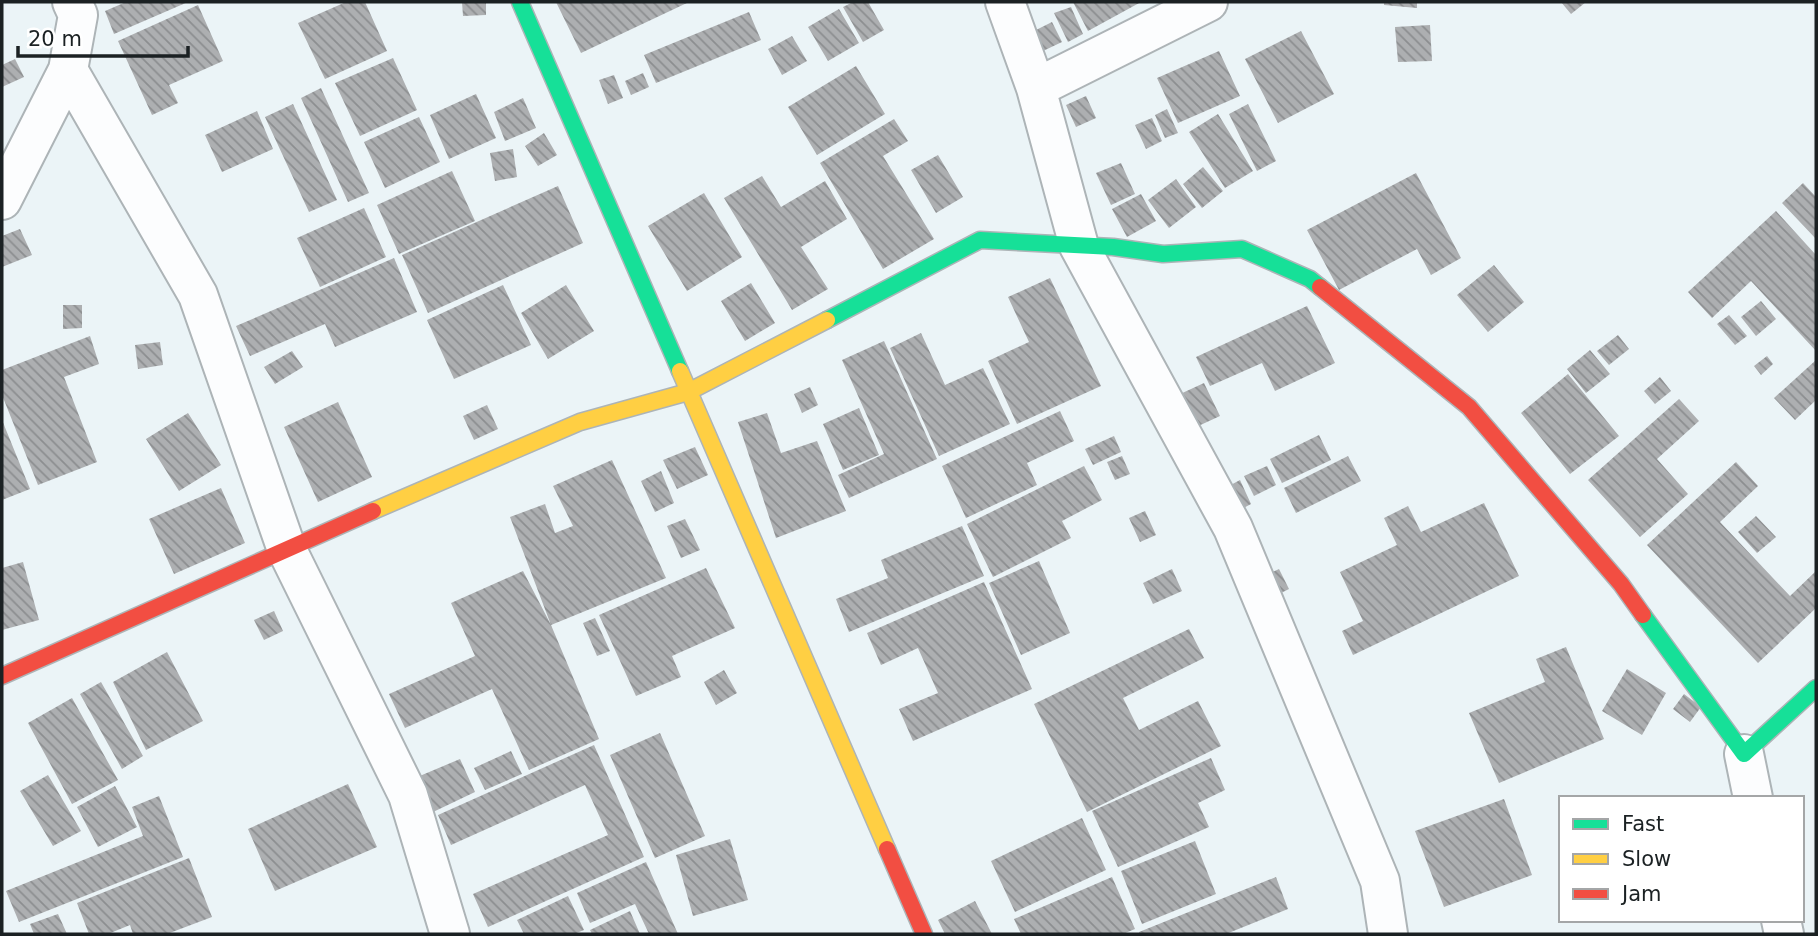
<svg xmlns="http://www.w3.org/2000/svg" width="1818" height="936" font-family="'DejaVu Sans',sans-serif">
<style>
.building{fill:url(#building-back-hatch)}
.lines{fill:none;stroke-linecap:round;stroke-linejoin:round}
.street-casing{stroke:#adb4b7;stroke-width:42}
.fast-casing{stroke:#adb4b7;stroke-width:19}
.slow-casing{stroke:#adb4b7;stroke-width:19}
.jam-casing{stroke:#adb4b7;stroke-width:19}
.street{stroke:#fcfdfe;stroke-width:38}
.fast{stroke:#16e098;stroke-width:16}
.slow{stroke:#ffcf43;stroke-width:16}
.jam{stroke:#f24e42;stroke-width:16}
</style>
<defs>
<pattern id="building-back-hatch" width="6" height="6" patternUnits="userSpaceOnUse" patternTransform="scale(1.75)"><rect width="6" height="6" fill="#adafb1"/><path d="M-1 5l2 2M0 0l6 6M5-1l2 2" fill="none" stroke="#8c8e90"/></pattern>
</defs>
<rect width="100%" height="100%" fill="#ebf4f7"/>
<path class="building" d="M126 2H188L114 34 105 11Z
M346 2H365L387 51 325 79 298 23Z
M462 2H486V15L463 16Z
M556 2H689L581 53Z
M853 2H868L884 30 863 42 843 7Z
M1073 2H1141L1088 31Z
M1384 2H1417V8L1384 5Z
M1561 2H1586L1571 14Z
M198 5 223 61 169 85 178 103 152 115 118 41Z
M1071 7 1083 34 1068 42 1054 13Z
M839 9 859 43 828 61 808 27Z
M749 12 761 40 656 83 644 55Z
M1052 22 1062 42 1043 51 1034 31Z
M1430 25 1432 61 1398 62 1395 27Z
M1301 31 1334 94 1278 123 1245 59Z
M792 36 807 61 782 75 768 49Z
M1219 51 1240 96 1178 123 1157 78Z
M393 58 417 110 360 136 335 83Z
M15 59 24 77 2 87V65Z
M856 66 885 114 817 155 788 107Z
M643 73 649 87 631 95 625 81Z
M614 75 623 98 608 104 599 80Z
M321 88 369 193 348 202 301 98Z
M476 94 496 138 449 159 430 115Z
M1086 96 1096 118 1076 127 1066 105Z
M523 98 536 128 505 141 494 112Z
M293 104 337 200 309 212 265 117Z
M1248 104 1276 161 1257 171 1229 114Z
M1167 109 1178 133 1165 138 1155 115Z
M257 111 273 149 222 172 205 135Z
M1218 114 1253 171 1225 188 1189 132Z
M419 117 440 162 385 188 364 142Z
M1152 118 1162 141 1146 149 1135 125Z
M894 119 908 141 883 156 934 239 883 269 820 163Z
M544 133 557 155 538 166 525 146Z
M513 149 517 177 495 181 490 153Z
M938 155 963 197 936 213 911 170Z
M1121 163 1135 194 1111 205 1096 173Z
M1203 167 1223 191 1202 208 1183 184Z
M452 171 475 221 399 254 377 205Z
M1416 173 1461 258 1431 275 1417 249 1339 290 1307 230Z
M762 176 781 207 825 181 847 219 801 247 828 289 792 310 724 198Z
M1176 179 1196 207 1169 228 1148 200Z
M1803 183 1816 197V239L1782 203Z
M558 186 583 243 428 313 402 255Z
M704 193 742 257 687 291 648 226Z
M1141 194 1156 221 1127 237 1112 209Z
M364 208 386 257 320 287 297 238Z
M1776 211 1816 255V351L1751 281 1712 318 1688 292Z
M20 229 32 255 2 267V236Z
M394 258 417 312 335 347 325 324 250 356 236 326Z
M1494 265 1524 302 1488 332 1457 295Z
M1050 278 1101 386 1017 424 988 361 1029 342 1008 297Z
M751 283 775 323 745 341 721 301Z
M503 285 531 345 454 379 427 320Z
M566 285 594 331 548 359 521 313Z
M1761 301 1776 319 1756 336 1741 317Z
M63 305H82V328L63 329Z
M1307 306 1335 363 1275 391 1262 363 1210 386 1196 357Z
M1729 315 1747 336 1735 345 1717 324Z
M921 333 945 385 983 368 1010 424 939 456 890 348Z
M1618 335 1629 349 1609 365 1597 351Z
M90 336 99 364 64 377 97 462 38 485 2 395V370Z
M884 341 937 459 849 498 838 475 884 454 842 360Z
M160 342 163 365 138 369 135 345Z
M1590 350 1610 374 1586 393 1567 369Z
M292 351 303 367 275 384 264 367Z
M1767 356 1773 364 1761 375 1754 366Z
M1816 360V400L1795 420 1774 398Z
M1568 374 1619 436 1570 474 1521 413Z
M1660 377 1671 391 1655 404 1644 391Z
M1204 383 1220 416 1194 428 1178 395Z
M810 387 818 405 802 413 794 394Z
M1679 399 1699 421 1657 459 1688 494 1640 537 1588 480Z
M338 402 372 477 318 502 284 427Z
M487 405 498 429 474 440 463 416Z
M859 408 879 455 843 470 823 424Z
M1060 411 1074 441 1027 463 1037 485 966 518 942 466Z
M188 413 221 465 179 491 146 439Z
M767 413 781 453 817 441 846 511 776 538 738 422Z
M2 420 30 489 2 500Z
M1319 435 1331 460 1282 483 1270 459Z
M1114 436 1121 452 1093 465 1085 449Z
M695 447 708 475 677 489 663 460Z
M1122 456 1130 474 1115 480 1107 462Z
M1348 456 1361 481 1296 513 1284 488Z
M612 460 666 578 551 625 599 739 529 770 492 689 405 728 389 694 475 656 451 603 523 571 551 625 510 517 545 504 555 533 573 526 553 486Z
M1736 462 1758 486 1720 522 1790 596 1816 571V608L1758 663 1647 545Z
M1084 466 1102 500 1062 521 1071 538 993 577 967 524Z
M1267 466 1276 485 1254 496 1244 476Z
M661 471 674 503 655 512 641 481Z
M1240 480 1251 504 1238 511 1227 487Z
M221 488 245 543 174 574 149 519Z
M1484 503 1519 576 1353 655 1342 631 1363 621 1340 572 1397 545 1384 518 1408 506 1421 532Z
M1145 511 1156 535 1140 542 1129 518Z
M1756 516 1776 537 1757 553 1738 532Z
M685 519 700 550 681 558 667 526Z
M962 526 984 576 849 632 836 599 888 578 881 560Z
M1039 561 1070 633 1021 655 989 583Z
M23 562 39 620 2 630V568Z
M706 568 735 628 672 656 681 677 636 696 599 615Z
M1172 569 1182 591 1153 604 1143 583Z
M1279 569 1289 589 1273 597 1262 577Z
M984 582 1032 689 913 741 899 709 938 693 918 648 881 665 867 633Z
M274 611 283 631 264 640 254 620Z
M595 618 610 651 597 656 583 623Z
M1189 629 1204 658 1123 698 1139 730 1198 701 1221 746 1087 812 1034 704Z
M1566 647 1604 739 1499 783 1469 713 1545 682 1536 659Z
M167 652 203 721 146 750 113 682Z
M1627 669 1666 693 1642 735 1602 711Z
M724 670 737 693 716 705 704 682Z
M101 682 143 756 122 769 80 694Z
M1684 694 1701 707 1690 722 1673 709Z
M72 698 118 780 72 804 28 723Z
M660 733 705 836 655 858 610 755Z
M594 745 644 857 488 927 473 894 608 835 585 785 451 845 438 815Z
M511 751 522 774 485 790 474 768Z
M1211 758 1225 790 1198 803 1209 827 1118 867 1092 811Z
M460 759 475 792 431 813 415 778Z
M48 775 81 831 53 846 20 791Z
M348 784 377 847 275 891 248 829Z
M115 786 137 827 98 847 77 807Z
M159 796 183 857 19 922 6 891 143 836 132 807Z
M1504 799 1532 875 1444 907 1415 831Z
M1082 818 1106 870 1015 912 991 861Z
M730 839 748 900 693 916 676 855Z
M1195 841 1216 894 1142 924 1121 871Z
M189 858 212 917 167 934H133L130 925 108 934H89L77 903Z
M646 862 678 934H649L635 904 590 923 577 893Z
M1112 877 1135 929 1123 934H1021L1014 919Z
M1276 877 1288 909 1226 934H1139V932Z
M568 896 584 930 574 934H524L517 920Z
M975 901 992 934H945L938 920Z
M630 911 640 934H592L590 930Z
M58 914 67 934H34L30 924Z"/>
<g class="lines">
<g class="street-casing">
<path id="street" d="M1005 2 1036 88 1079 246 1233 528 1380 881 1388 934
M68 70 198 295 287 550 408 795 450 934
M1036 88 1208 2
M2 200 68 70 78 15 72 2
M1744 754 1753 798
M1781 920 1784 934"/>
</g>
<g class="fast-casing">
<path id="fast" d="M520 2 680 371
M827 320 980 240 1113 247 1163 254 1242 249 1310 279 1320 287
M1643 615 1744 754 1816 688"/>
</g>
<g class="slow-casing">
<path id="slow" d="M680 371 887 849
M373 511 580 422 688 392 827 320"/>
</g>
<g class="jam-casing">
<path id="jam" d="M1320 287 1469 407 1621 584 1643 615
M2 676 373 511
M887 849 924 934"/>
</g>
<use href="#street" class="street"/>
<use href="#fast" class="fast"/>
<use href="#slow" class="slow"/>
<use href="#jam" class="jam"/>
</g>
<rect width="1818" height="936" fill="none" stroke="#1b2123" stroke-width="7"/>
<rect x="1559" y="796" width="245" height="126" fill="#ffffff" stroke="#a4a6a7" stroke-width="2"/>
<rect x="1573" y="819" width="35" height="10" fill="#16e098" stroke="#a4a6a7" stroke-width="2"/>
<text x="1622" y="831" font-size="21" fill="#1b2123">Fast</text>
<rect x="1573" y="854" width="35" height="10" fill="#ffcf43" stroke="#a4a6a7" stroke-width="2"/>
<text x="1622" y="866" font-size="21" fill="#1b2123">Slow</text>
<rect x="1573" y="889" width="35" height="10" fill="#f24e42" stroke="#a4a6a7" stroke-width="2"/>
<text x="1622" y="901" font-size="21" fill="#1b2123">Jam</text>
<path d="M18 46v10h170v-10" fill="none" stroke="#1b2123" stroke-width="3.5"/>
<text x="28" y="46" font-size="21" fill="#1b2123" stroke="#ffffff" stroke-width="5" paint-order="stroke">20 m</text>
</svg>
